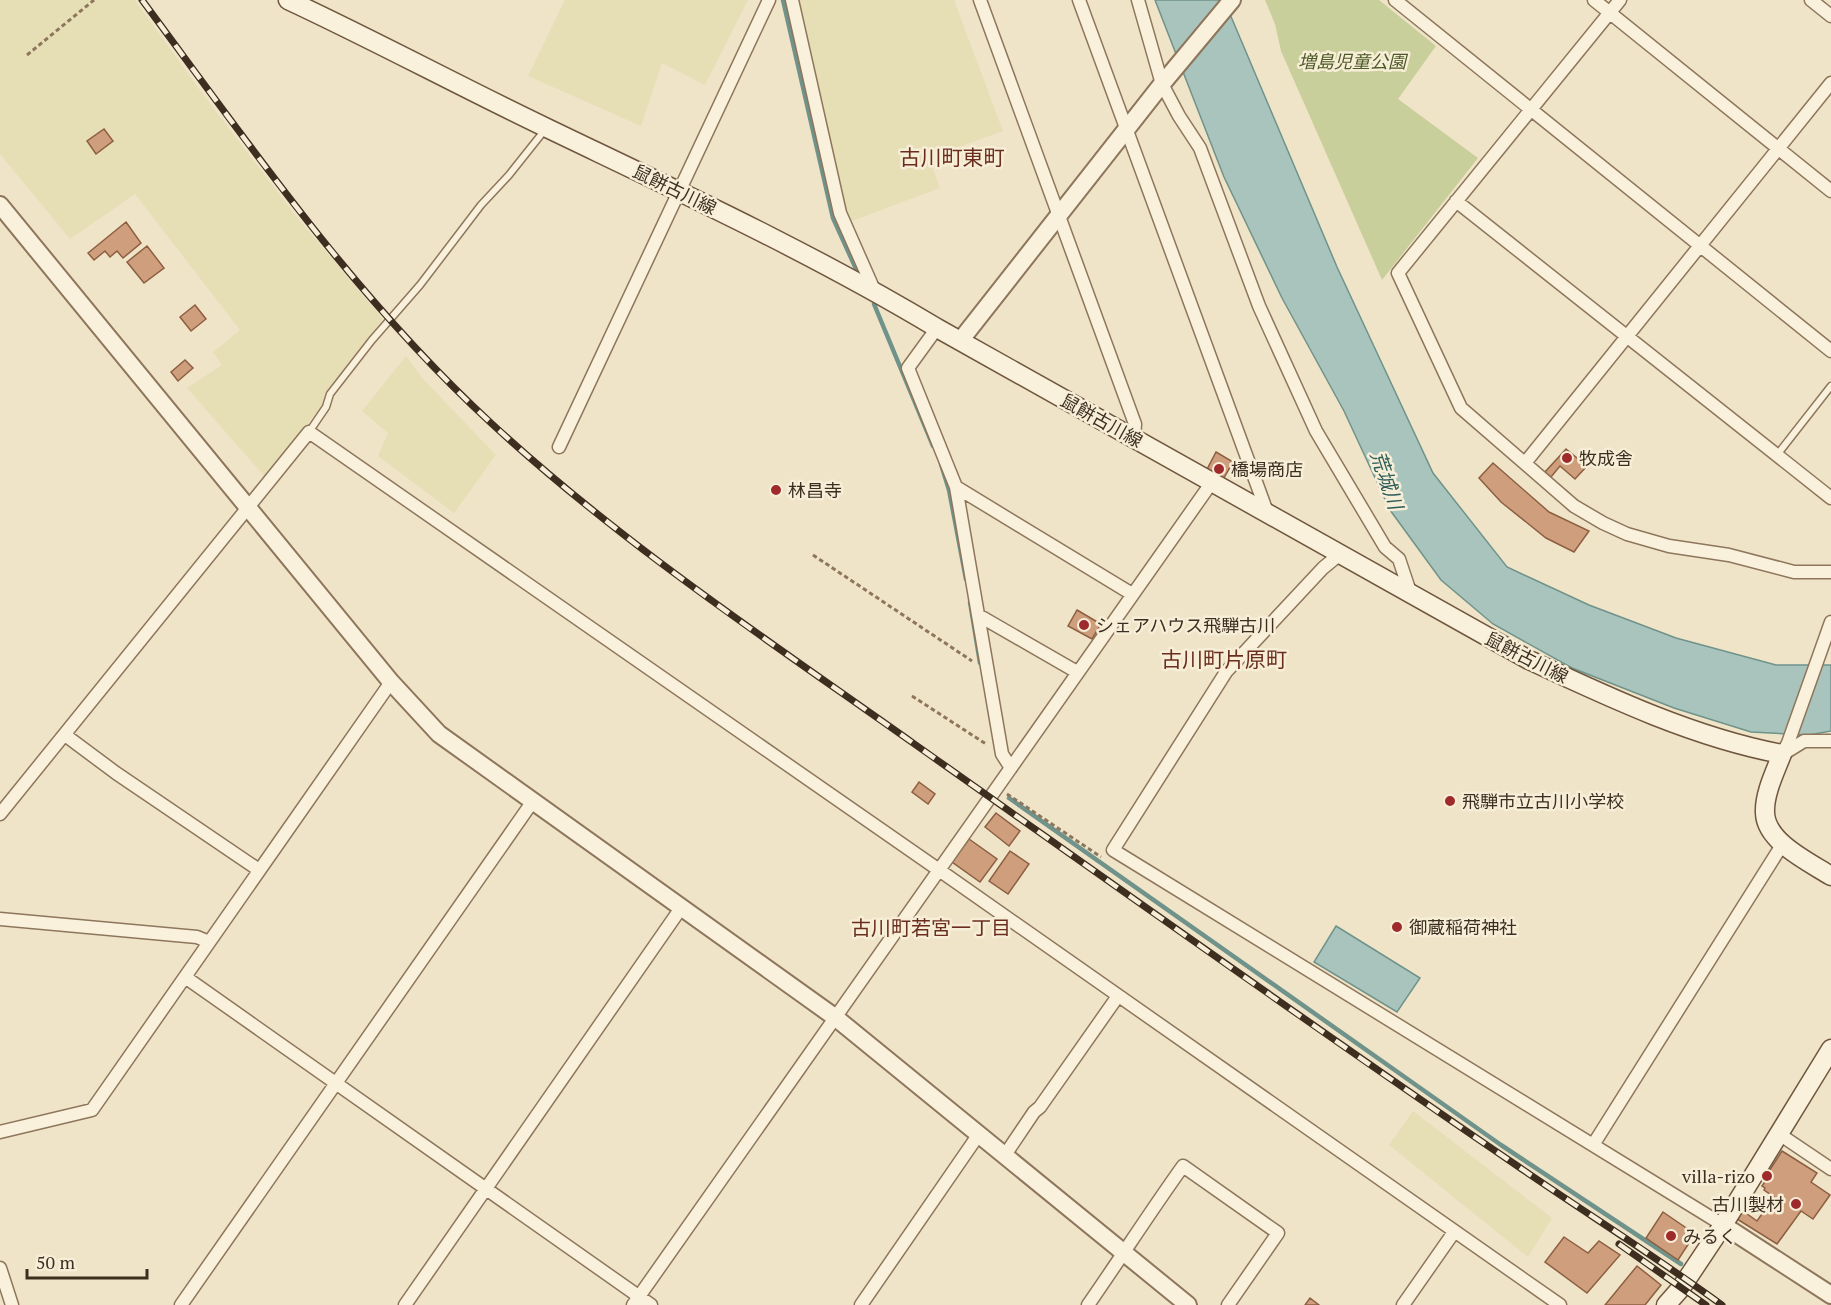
<svg xmlns="http://www.w3.org/2000/svg" width="1831" height="1305" font-family="'PT Serif','Noto Sans JP',serif">
<style>
.farmland{fill:#e6deb5}
.green{fill:#c9cf9b}
.water{fill:#a9c4bc;stroke:#6f938a;stroke-width:1.5}
.lines{fill:none;stroke-linecap:round;stroke-linejoin:round}
.stream{stroke:#6f938a;stroke-width:4.5}
.building{fill:#cf9f7d;stroke:#8d5f41;stroke-width:1.5}
.service-casing{stroke:#8d765c;stroke-width:9}
.minor-casing{stroke:#8d765c;stroke-width:15}
.tertiary-casing{stroke:#8d765c;stroke-width:20}
.secondary-casing{stroke:#6f573f;stroke-width:21}
.path{stroke:#8d765c;stroke-width:3;stroke-dasharray:4.5 3;stroke-linecap:butt}
.service{stroke:#faf1dc;stroke-width:6}
.minor{stroke:#faf1dc;stroke-width:12}
.tertiary{stroke:#faf1dc;stroke-width:16}
.secondary{stroke:#faf1dc;stroke-width:18}
.rail-casing{stroke:#3d2e20;stroke-width:7}
.rail{stroke:#f7eed8;stroke-width:4.5;stroke-dasharray:14;stroke-linecap:butt}
.poi-dot{fill:#9e2a2b;stroke:#f7eed8;stroke-width:2}
.labels{text-anchor:middle;dominant-baseline:central;stroke-width:5;stroke-linejoin:round;paint-order:stroke}
.park-label{font-size:18px;font-style:italic;fill:#4d5a26;stroke:#f7eed8}
.street-label{font-size:18px;fill:#3d2e20;stroke:#f7eed8}
.poi-label{font-size:18px;fill:#3d2e20;stroke:#f7eed8;text-anchor:start}
.water-label{font-size:20px;font-style:italic;fill:#2f5d5a;stroke:#f7eed8}
.neighbourhood-label{font-size:20px;fill:#6b2e1e;stroke:#f7eed8}
.quarter-label{font-size:21px;fill:#6b2e1e;stroke:#f7eed8}
</style>
<rect width="100%" height="100%" fill="#f0e4c8"/>
<path class="farmland" d="M0 0H135L205 97 296 216 383 319 325 393 323 405 265 477 187 388 222 365 213 352 240 330 135 194 70 239 0 154Z
M565 0H748L705 85 662 63 641 126 528 76Z
M792 0H954L1003 131 929 158 940 188 846 223Z
M406 356 424 380 496 455 454 513 378 456 388 433 362 411Z
M1413 1111 1552 1218 1528 1257 1389 1145Z"/>
<path class="green" d="M1265 0H1379L1436 46 1398 99 1478 158 1382 280 1281 51 1275 24Z"/>
<path class="water" d="M1155 0H1224L1337 267 1433 473 1507 567 1589 605 1676 638 1776 665H1831V731L1809 735 1751 732 1674 708 1572 668 1493 624 1441 580 1390 510 1344 411 1282 298 1224 177Z
M1336 926 1420 978 1397 1012 1314 962Z"/>
<g class="lines">
<path class="stream" d="M783 0 833 218 857 271
M874 304 933 446
M941 464 949 490 966 579
M970 602 980 663
M1009 798 1501 1145 1681 1264"/>
</g>
<path class="building" d="M104 129 113 141 96 154 87 141Z
M126 222 141 243 123 258 117 251 110 257 105 251 94 260 88 253Z
M147 246 164 268 144 283 127 262Z
M195 305 206 319 191 331 180 317Z
M185 360 193 368 178 381 171 372Z
M1566 449 1587 466 1575 479 1560 466 1551 477 1545 472Z
M1216 452 1233 462 1221 483 1204 475Z
M1493 463 1549 512 1589 531 1574 552 1546 538 1501 502 1479 478Z
M1077 610 1101 624 1092 639 1068 626Z
M919 782 935 794 928 804 912 792Z
M996 813 1020 831 1009 846 985 827Z
M969 839 997 859 980 882 952 862Z
M1010 851 1029 864 1008 894 989 881Z
M1782 1151 1817 1173 1811 1182 1830 1195 1813 1219 1801 1211 1777 1244 1737 1219 1743 1211 1757 1221 1774 1197 1764 1190 1765 1188 1762 1186 1766 1180 1764 1179Z
M1663 1212 1695 1234 1678 1260 1646 1238Z
M1564 1237 1588 1253 1599 1241 1620 1255 1587 1293 1545 1262Z
M1637 1266 1661 1285 1645 1305H1605Z
M1310 1298 1319 1305H1305Z"/>
<g class="lines">
<g class="service-casing">
<path id="service" d="M309 432 326 407 330 394 372 340 420 285 481 205 509 175 544 131
M1777 455 1831 386"/>
</g>
<g class="minor-casing">
<path id="minor" d="M792 0 840 213 874 290
M980 0 1135 424 1134 438
M1079 0 1267 512
M1138 0 1162 84 1179 116 1200 148 1259 306 1316 431 1385 547 1399 559 1410 592
M1395 0 1831 351
M1594 0 1831 191
M1620 0 1398 273 1461 408 1574 506 1603 523 1627 534 1669 546 1729 555 1794 572H1831
M1811 0 1831 16
M1456 201 1831 498
M937 328 908 368 956 487 1002 754 1011 768
M559 447 769 0
M1525 463 1831 83
M956 487 1132 594
M1340 554 1323 568 1226 672 1113 850 1723 1225
M978 615 1077 672
M65 735 116 773 259 870
M1782 754 1788 743 1831 622
M1783 754 1804 741H1831
M0 814 309 432 939 870 1560 1305
M0 919 197 937 209 942
M185 977 651 1305
M0 1132 92 1110 391 682
M1779 1134 1831 1169
M1593 1145 1782 845
M1005 1155 1034 1112 1040 1107 1118 996
M0 1268 12 1305
M181 1305 533 801
M405 1305 681 908
M633 1305 1212 482
M861 1305 979 1134
M1088 1305C1120 1259 1150 1212 1183 1166L1278 1233 1228 1305
M1403 1305 1454 1232"/>
</g>
<g class="tertiary-casing">
<path id="tertiary" d="M0 205 391 682 439 734 836 1018 1188 1305
M960 341 1162 84 1232 0
M1723 1225 1831 1295"/>
</g>
<g class="secondary-casing">
<path id="secondary" d="M288 0C376 41 461 87 549 129 680 192 812 253 937 328L1529 660C1608 697 1695 738 1782 754 1775 772 1764 794 1765 813 1766 842 1809 862 1831 876
M1666 1305 1681 1288 1723 1225 1831 1049"/>
</g>
<path class="path" d="M27 55 94 0
M813 555 972 661
M912 696 986 744
M1007 794 1101 857"/>
<use href="#service" class="service"/>
<use href="#minor" class="minor"/>
<use href="#tertiary" class="tertiary"/>
<use href="#secondary" class="secondary"/>
<g class="rail-casing">
<path id="rail" d="M142 0C251 147 356 299 491 423 621 543 769 641 913 743 1113 884 1313 1027 1516 1165 1584 1212 1655 1256 1722 1305
M1619 1244 1706 1305"/>
</g>
<use href="#rail" class="rail"/>
</g>
<g class="poi-dot">
<circle cx="1567" cy="458" r="6"/>
<circle cx="1219" cy="469" r="6"/>
<circle cx="776" cy="490" r="6"/>
<circle cx="1084" cy="625" r="6"/>
<circle cx="1450" cy="801" r="6"/>
<circle cx="1397" cy="927" r="6"/>
<circle cx="1767" cy="1176" r="6"/>
<circle cx="1796" cy="1204" r="6"/>
<circle cx="1671" cy="1236" r="6"/>
</g>
<g class="labels">
<g class="park-label">
<text x="1352" y="61">増島児童公園</text>
</g>
<g class="street-label">
<text transform="translate(675 189) rotate(26)">鼠餅古川線</text>
<text transform="translate(1102 420) rotate(29)">鼠餅古川線</text>
<text transform="translate(1527 657) rotate(27)">鼠餅古川線</text>
</g>
<g class="poi-label">
<text x="1579" y="458">牧成舎</text>
<text x="1231" y="469">橋場商店</text>
<text x="788" y="490">林昌寺</text>
<text x="1096" y="625">シェアハウス飛騨古川</text>
<text x="1462" y="801">飛騨市立古川小学校</text>
<text x="1409" y="927">御蔵稲荷神社</text>
<text x="1755" y="1176" text-anchor="end">villa-rizo</text>
<text x="1784" y="1204" text-anchor="end">古川製材</text>
<text x="1683" y="1236">みるく</text>
</g>
<g class="water-label">
<text transform="translate(1387 480) rotate(71)">荒城川</text>
</g>
<g class="neighbourhood-label">
<text x="931" y="927">古川町若宮一丁目</text>
</g>
<g class="quarter-label">
<text x="952" y="157">古川町東町</text>
<text x="1224" y="659">古川町片原町</text>
</g>
</g>
<path d="M27 1269v9h120v-9" fill="none" stroke="#3d2e20" stroke-width="3"/>
<text x="36" y="1269" font-size="18" fill="#3d2e20" stroke="#f7eed8" stroke-width="4.5" paint-order="stroke">50 m</text>
</svg>
